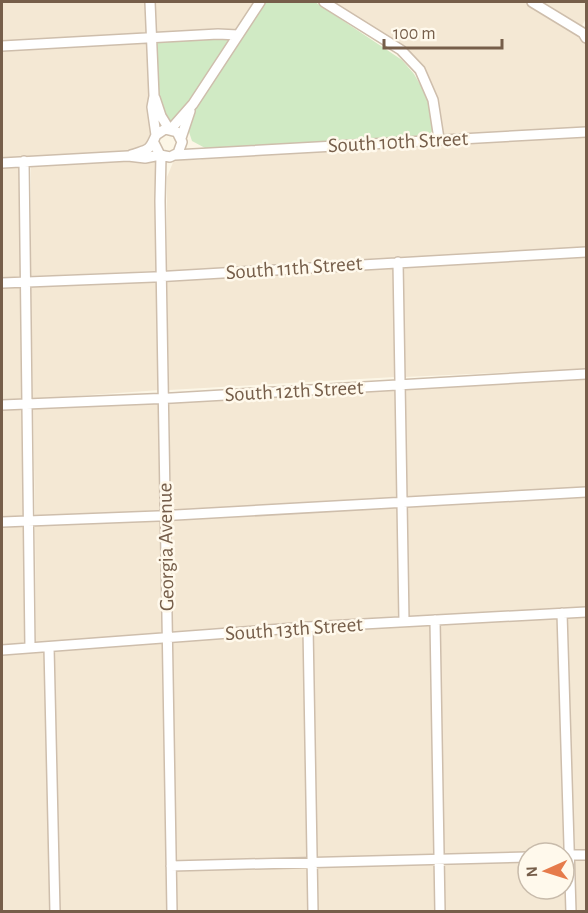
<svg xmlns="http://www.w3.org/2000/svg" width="588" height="913" font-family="'Alegreya Sans',sans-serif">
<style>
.residential{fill:#f4e8d4}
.green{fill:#d0eac4}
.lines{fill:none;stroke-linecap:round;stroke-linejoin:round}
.minor-casing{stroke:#cebeac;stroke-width:12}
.minor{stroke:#fff;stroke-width:9}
.labels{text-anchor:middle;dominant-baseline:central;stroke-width:5;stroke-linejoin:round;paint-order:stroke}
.street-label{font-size:21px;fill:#765e4a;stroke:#fff9ec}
</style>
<rect width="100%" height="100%" fill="#fcf6e6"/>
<path class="residential" d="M2 2H146L147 34 2 42Z
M155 2H254L235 31 171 33 156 32Z
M333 2H524L579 36 586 44V128L443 135 438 99 423 67 404 47Z
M540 2H586V19L581 27Z
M148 42 149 94 147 109 153 137 145 147 128 151 2 159V50Z
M586 137V248L167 271V177L174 160H200L208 157 435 143Z
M157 159 155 168 157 177 158 271 31 276V166L128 160 144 162Z
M21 166V277L2 278V167Z
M586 257V369L404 377 403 265Z
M393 266 395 377 169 390 167 279Z
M158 279 160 390 33 399 31 284Z
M22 285 24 400 2 401V286Z
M586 377V488L407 498 404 385Z
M395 385 398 498 171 511 169 398Z
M160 398 162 511 35 516 33 407Z
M24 408 26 516 2 518V409Z
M586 497V608L408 616 407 506Z
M398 506 399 616 171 635V519Z
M162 520V635L36 644 35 524Z
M26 525 27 645 2 646V526Z
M586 616V851H575L566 617Z
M557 618 566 851 444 855 440 622Z
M431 622 435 855 316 858 313 630Z
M304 631 307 858 175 862 171 643Z
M162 643 167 911H60L54 651Z
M45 652 50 911H2V654Z
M566 859V911H445L444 863 528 861V889H564V860Z
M575 859H586V911H576Z
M435 863 436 911H317V866Z
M307 867 308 911H176L175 870Z"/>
<path class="green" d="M266 2H315L402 60 414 74 425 93 430 109 433 129 430 135 215 150 207 149 192 141 189 132 192 114Z
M230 39 189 103 183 107 169 124 158 96 157 42Z"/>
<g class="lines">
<g class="minor-casing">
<path id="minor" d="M150 2 154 96 152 107 156 135
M324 2 401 50 420 70 433 100 439 139
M532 2 583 33 586 38
M2 46 218 34 238 35
M155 98 161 116 169 129
M171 129 193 104 260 2
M181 138 190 111
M131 155C148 149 149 152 156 135L165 129 177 132 182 142 178 153 170 157 160 155 154 143
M161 155 160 201 172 912
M175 155 586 132
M24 161 30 648
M2 163 128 156 145 158 160 155
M398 262 404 621
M2 283 154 277 586 252
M2 405 172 398 586 374
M2 522 158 516 586 492
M562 613 571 912
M435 620 440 912
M308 627 313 912
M49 647 55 912
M2 650 308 627 586 612
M564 855H586
M171 866 528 857"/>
</g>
<use href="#minor" class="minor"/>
</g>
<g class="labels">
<g class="street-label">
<text transform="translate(398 142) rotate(-3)">South 10th Street</text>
<text transform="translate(294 268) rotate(-4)">South 11th Street</text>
<text transform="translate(294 391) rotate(-3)">South 12th Street</text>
<text transform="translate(166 547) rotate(-91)">Georgia Avenue</text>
<text transform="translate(294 629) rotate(-4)">South 13th Street</text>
</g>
</g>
<rect width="588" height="913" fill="none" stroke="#765e4a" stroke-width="6"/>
<g transform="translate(546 871) rotate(267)"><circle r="28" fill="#fff9ec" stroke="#c8bbab" stroke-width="1.5"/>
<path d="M0-4.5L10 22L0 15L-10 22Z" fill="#e67b4b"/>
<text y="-9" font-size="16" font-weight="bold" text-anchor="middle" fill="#765e4a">N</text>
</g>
<path d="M384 39v9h118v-9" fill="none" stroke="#765e4a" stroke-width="3"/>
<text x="393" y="39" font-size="18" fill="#765e4a" stroke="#fff9ec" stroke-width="4.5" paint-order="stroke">100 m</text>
</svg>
